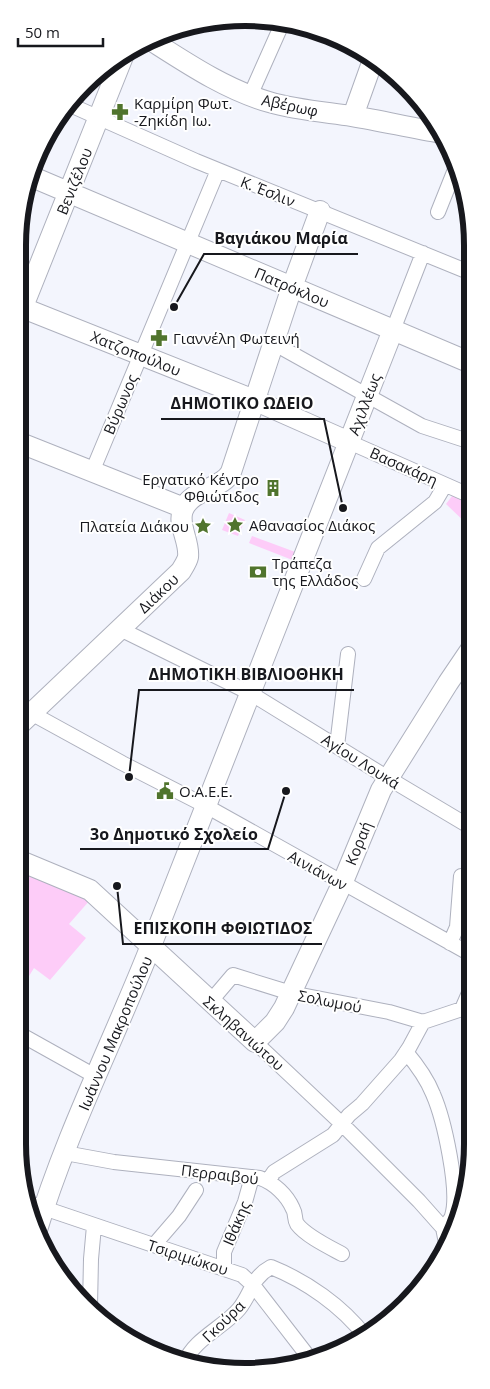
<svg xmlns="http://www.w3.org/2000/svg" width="490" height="1389" font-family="'Open Sans',sans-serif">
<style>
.green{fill:#fdccf8}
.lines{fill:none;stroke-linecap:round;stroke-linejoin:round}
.street-casing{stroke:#aeb1be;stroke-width:16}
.secondary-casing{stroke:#aeb1be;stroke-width:22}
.street{stroke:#fff;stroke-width:14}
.secondary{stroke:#fff;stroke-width:20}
.labels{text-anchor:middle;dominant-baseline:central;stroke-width:4;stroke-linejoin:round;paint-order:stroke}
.poi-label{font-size:15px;fill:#17181d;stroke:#fff;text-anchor:start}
.street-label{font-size:15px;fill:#17181d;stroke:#fff}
.rim{fill:none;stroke:#17181d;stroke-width:6}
.leader{fill:none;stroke:#17181d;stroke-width:2}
.callout-dot{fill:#17181d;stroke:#fff;stroke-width:2}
.callout-label{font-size:16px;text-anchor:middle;font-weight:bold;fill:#17181d;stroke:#fff;stroke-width:4;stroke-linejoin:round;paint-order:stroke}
</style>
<rect width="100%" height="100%" fill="#f3f5fd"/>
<path class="green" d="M455 492 471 498 470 527 446 504Z
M229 513 245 520 238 536 222 530Z
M252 536 298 553 295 561 249 543Z
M19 867 90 900 69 924 86 938 50 980 34 968 21 989H19L18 991V871Z"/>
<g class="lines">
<g class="street-casing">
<path id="street" d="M250 96 282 24
M68 104 196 161 471 273
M438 212 456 167
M393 330 423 253
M273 343 422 426 471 442
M349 442 471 496
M92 472 218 170
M364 579 378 548 435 502 445 485
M120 629 250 693 388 778 472 828
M31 713 122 763 206 806 472 955
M337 746 348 654
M467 825 472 808
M450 943 457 927 461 876
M210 1002 233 975 291 993 389 1012 423 1022 462 1009 472 986
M18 1033 95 1076
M255 1042 342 1124 419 1201 443 1228 446 1243
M18 1052 24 1036
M406 1052C417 1065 427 1079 433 1094 444 1119 460 1191 452 1216 451 1220 446 1224 443 1228
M65 1153 114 1162 260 1178C274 1183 287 1195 293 1209 296 1214 294 1219 297 1224 306 1236 329 1247 342 1254
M268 1181 274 1172 333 1135 349 1115 362 1104 401 1060 409 1048 423 1022
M29 1203 242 1275 253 1285 311 1360
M154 1245 179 1216 196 1190
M224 1269V1252L245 1202 252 1177
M90 1306 91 1259 94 1226
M186 1361C192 1341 225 1326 239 1309 252 1293 251 1278 271 1267 306 1281 342 1306 365 1336"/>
</g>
<g class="secondary-casing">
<path id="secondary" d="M152 41C188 64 227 90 269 102 296 110 325 112 352 116 382 121 412 128 442 133
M353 116 373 60
M30 176 471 363
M18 306 254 400 349 442
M18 319 124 54
M18 442 184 508
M18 726 181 571C183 567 187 562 188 557 190 541 177 525 183 510 191 489 223 489 231 472L292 287 320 211
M18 860 90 890 255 1042 275 1022 284 1008 342 884 381 790 448 683 471 649
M36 1233C66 1133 114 1040 152 943 233 739 312 534 393 330"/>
</g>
<use href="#street" class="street"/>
<use href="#secondary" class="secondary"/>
</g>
<defs>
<g id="pharmacy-bare" transform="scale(1.35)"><path d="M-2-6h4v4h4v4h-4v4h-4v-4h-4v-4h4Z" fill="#50742d" stroke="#fff" stroke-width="2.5" paint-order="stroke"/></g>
<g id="building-bare" transform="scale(1.35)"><path d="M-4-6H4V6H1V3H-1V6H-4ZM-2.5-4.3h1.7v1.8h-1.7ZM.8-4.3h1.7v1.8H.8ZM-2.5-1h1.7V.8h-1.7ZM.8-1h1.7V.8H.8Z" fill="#50742d" stroke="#fff" stroke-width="2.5" paint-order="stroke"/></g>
<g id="sight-bare" transform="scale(1.35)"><path d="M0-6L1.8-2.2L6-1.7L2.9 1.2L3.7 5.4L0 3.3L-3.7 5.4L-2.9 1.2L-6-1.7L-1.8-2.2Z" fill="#50742d" stroke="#fff" stroke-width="2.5" paint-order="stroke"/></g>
<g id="bank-bare" transform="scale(1.35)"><path d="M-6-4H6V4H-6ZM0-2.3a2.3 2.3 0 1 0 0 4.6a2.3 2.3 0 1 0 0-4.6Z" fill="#50742d" stroke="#fff" stroke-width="2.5" paint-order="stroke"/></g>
<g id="civic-bare" transform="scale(1.35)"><path d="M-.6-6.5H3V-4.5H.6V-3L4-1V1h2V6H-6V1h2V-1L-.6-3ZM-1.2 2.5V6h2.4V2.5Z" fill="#50742d" stroke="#fff" stroke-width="2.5" paint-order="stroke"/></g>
</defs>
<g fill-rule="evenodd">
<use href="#pharmacy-bare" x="120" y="112"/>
<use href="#pharmacy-bare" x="159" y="338"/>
<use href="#building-bare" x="273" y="488"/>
<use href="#sight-bare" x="235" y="525"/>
<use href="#sight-bare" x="203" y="526"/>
<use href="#bank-bare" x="258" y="572"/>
<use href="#civic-bare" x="165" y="791"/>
</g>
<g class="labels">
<g class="poi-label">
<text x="134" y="103">Καρμίρη Φωτ.<tspan x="134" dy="17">-Ζηκίδη Ιω.</tspan></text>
<text x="173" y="338">Γιαννέλη Φωτεινή</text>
<text x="259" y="479" text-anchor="end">Εργατικό Κέντρο<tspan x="259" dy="17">Φθιώτιδος</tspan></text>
<text x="249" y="525">Αθανασίος Διάκος</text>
<text x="189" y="526" text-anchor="end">Πλατεία Διάκου</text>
<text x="272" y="563">Τράπεζα<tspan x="272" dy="17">της Ελλάδος</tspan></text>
<text x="179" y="791">Ο.Α.Ε.Ε.</text>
</g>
<g class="street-label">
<text transform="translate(290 105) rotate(12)">Αβέρωφ</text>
<text transform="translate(74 181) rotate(-68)">Βενιζέλου</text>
<text transform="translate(268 191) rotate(22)">K. Έσλιν</text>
<text transform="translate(292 287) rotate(23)">Πατρόκλου</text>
<text transform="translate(136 353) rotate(22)">Χατζοπούλου</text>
<text transform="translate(120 404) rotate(-67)">Βύρωνος</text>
<text transform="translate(364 404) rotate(-69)">Αχιλλέως</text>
<text transform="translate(404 466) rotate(24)">Βασακάρη</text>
<text transform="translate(158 593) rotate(-44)">Διάκου</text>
<text transform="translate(361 761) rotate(32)">Αγίου Λουκά</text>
<text transform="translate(358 843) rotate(-68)">Κοραή</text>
<text transform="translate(318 870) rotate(29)">Αινιάνων</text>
<text transform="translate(330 1001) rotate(11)">Σολωμού</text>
<text transform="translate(115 1033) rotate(-67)">Ιωάννου Μακροπούλου</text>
<text transform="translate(244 1033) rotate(42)">Σκληβανιώτου</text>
<text transform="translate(220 1174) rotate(7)">Περραιβού</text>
<text transform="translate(236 1223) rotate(-67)">Ιθάκης</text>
<text transform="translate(188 1257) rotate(18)">Τσιριμώκου</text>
<text transform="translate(223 1321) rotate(-44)">Γκούρα</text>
</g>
</g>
<path d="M0 0H490V1389H0ZM245 26H245A219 219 0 0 1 464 245V1144A219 219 0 0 1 245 1363H245A219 219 0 0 1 26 1144V245A219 219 0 0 1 245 26Z" fill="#fff" fill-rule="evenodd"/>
<path class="rim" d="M245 26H245A219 219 0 0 1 464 245V1144A219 219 0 0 1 245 1363H245A219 219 0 0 1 26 1144V245A219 219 0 0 1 245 26Z"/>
<path class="leader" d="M174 307L204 254H358M343 508L324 419H161M129 777L139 690H354M286 791L268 849H80M117 886L123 944H322"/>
<g class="callout-dot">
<circle cx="174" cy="307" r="5"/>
<circle cx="343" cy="508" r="5"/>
<circle cx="129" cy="777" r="5"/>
<circle cx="286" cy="791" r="5"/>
<circle cx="117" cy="886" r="5"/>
</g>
<g class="callout-label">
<text x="281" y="244">Βαγιάκου Μαρία</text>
<text x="242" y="409">ΔΗΜΟΤΙΚΟ ΩΔΕΙΟ</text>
<text x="246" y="680">ΔΗΜΟΤΙΚΗ ΒΙΒΛΙΟΘΗΚΗ</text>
<text x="174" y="840">3ο Δημοτικό Σχολείο</text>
<text x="223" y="934">ΕΠΙΣΚΟΠΗ ΦΘΙΩΤΙΔΟΣ</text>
</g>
<path d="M18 38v8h85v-8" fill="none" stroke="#17181d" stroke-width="2.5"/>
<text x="25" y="38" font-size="15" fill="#17181d" stroke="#ffffff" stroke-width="4" paint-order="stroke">50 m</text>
</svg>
